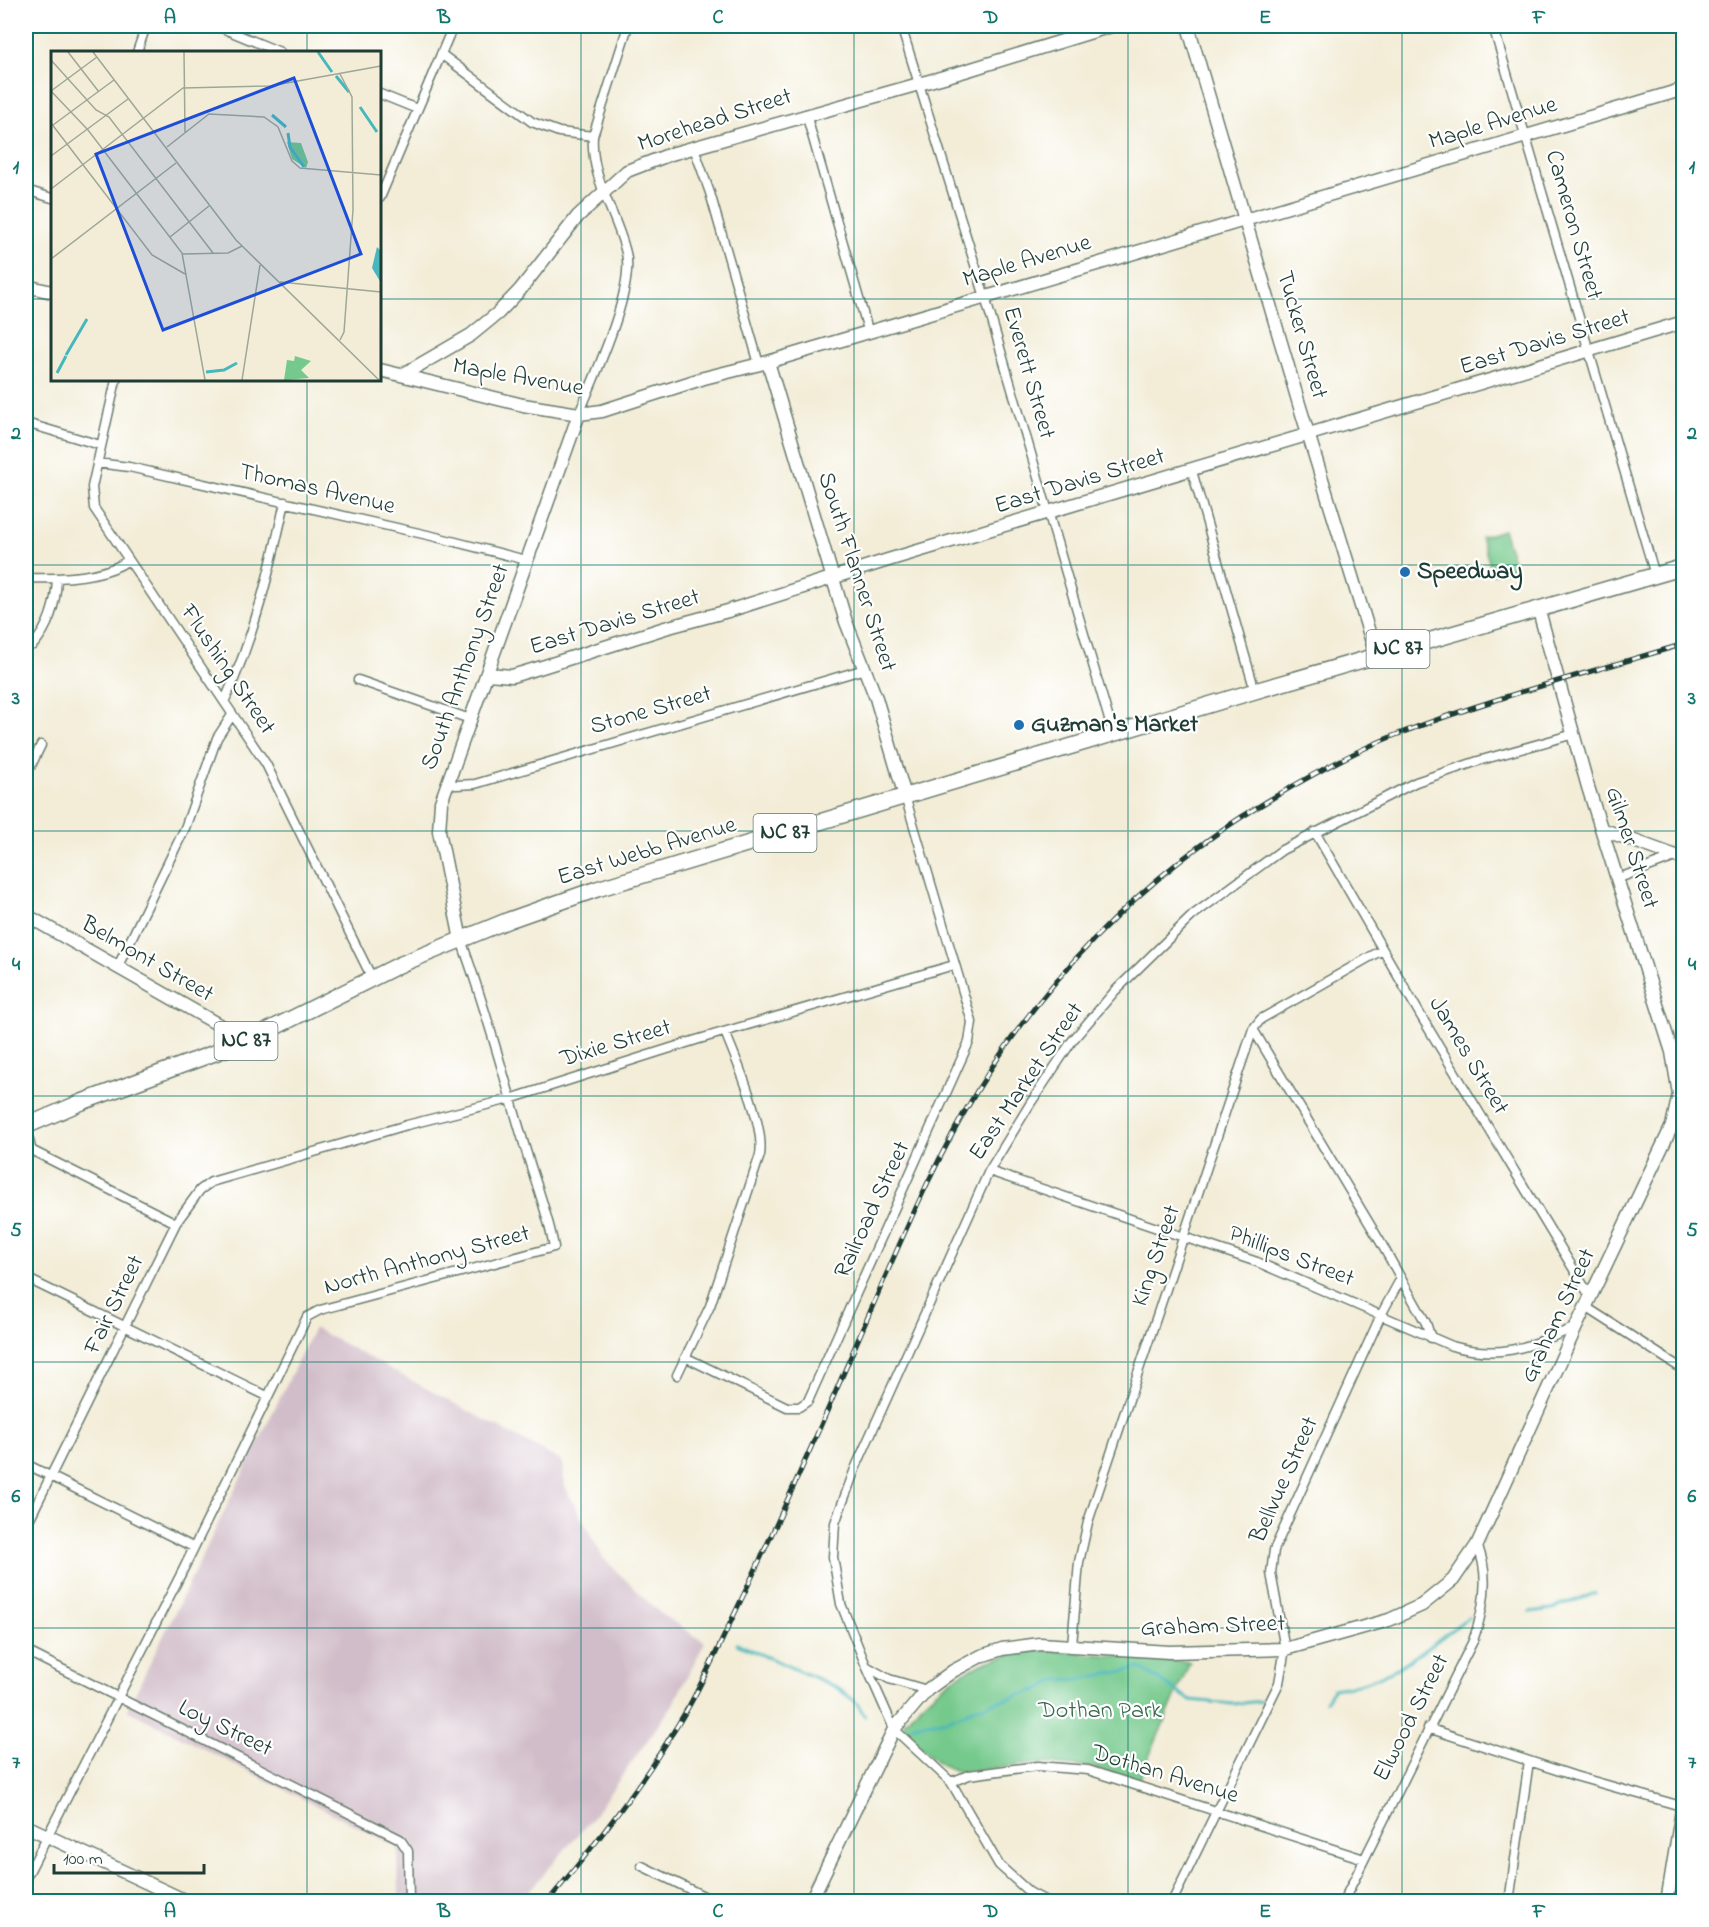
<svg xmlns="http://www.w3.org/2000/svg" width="1709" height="1927" font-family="'Indie Flower',sans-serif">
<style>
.industrial{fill:#d1bdc9}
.green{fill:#75c98c;stroke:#4a8360;stroke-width:1.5}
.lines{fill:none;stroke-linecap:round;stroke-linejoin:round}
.stream{stroke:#47b7bd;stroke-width:3}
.street-casing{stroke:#697b6d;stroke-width:11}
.secondary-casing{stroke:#697b6d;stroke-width:15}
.highway-casing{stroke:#697b6d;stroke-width:18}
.street{stroke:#fff;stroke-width:8}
.secondary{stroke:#fff;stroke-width:12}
.highway{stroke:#fff;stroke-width:15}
.rail-casing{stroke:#1f3d34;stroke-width:5}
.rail{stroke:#fff;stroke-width:3;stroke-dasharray:9;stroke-linecap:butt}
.grid{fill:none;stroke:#0f766e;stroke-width:1.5;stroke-opacity:0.55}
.poi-dot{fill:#1f6fb2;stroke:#fff;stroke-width:2}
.labels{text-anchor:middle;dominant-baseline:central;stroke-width:4.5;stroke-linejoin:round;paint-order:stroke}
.shield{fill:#fff;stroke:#627771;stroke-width:1.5}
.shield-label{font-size:22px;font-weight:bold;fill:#1f3d34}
.street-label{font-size:24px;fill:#1f3d34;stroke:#fff}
.poi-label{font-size:24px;font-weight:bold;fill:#1f3d34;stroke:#fff;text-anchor:start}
.park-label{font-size:24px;fill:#39674e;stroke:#fff}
.inset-river{fill:none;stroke:#47b7bd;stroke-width:3}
.inset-road{fill:none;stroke:#9ea796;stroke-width:1.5}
.view{fill:#1d4ed8;fill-opacity:0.15;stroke:#1d4ed8;stroke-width:3}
.inset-edge{fill:none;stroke:#1f3d34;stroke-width:3}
.neatline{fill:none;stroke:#0f766e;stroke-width:2}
.grid-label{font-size:20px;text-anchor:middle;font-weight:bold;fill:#0f766e}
</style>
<rect width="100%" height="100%" fill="#fff"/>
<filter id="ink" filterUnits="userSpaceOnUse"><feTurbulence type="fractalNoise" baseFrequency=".0167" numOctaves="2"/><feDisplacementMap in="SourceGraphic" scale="12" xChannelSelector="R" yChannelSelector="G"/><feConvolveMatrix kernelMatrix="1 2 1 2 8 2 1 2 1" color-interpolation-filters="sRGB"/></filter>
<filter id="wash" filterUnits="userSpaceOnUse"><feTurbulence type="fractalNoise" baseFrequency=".008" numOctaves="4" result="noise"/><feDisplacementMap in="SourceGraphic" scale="24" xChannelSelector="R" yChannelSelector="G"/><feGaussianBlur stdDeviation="1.35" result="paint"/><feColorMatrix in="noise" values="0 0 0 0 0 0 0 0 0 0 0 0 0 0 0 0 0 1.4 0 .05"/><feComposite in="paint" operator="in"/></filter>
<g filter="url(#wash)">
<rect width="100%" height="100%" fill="#f3edd8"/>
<path class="industrial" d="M314 1328 563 1462 564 1485 603 1558 662 1615 705 1642 672 1706 589 1822 520 1901H399L398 1847 127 1710Z"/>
<path class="green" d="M1503 530 1515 567 1493 574 1481 537Z
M1030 1649 1190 1662 1139 1780 1093 1768 1042 1763 961 1772C938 1768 923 1749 906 1733L904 1722C946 1677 970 1664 1030 1649Z"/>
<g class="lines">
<path class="stream" d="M1530 1612 1552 1609 1596 1593
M737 1644 836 1687 856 1702 865 1716
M1325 1701 1333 1689C1394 1681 1421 1651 1469 1617
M912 1725 948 1720 975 1708 1037 1690 1056 1680 1080 1679 1141 1668 1190 1700 1233 1704 1262 1701"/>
</g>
</g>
<g filter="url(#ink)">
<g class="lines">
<g class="street-casing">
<path id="street" d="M217 26 280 52
M901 26 985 297 1113 733
M1493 26 1655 575
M137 52 146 26
M441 54 532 122 559 132 593 136
M380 94 417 109
M806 114 868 330
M694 148 710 193 759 364
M26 190 52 198
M380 198 453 26
M116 380 92 487 94 508 266 764 372 978
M579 414C594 377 635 290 626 253 617 214 590 178 593 136L628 26
M26 423 100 445
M97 463 129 467 432 536 526 560
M1192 471 1255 691
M26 578C55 579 103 578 127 561
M33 645C50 626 56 603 57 578
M358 680 470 719
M225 700C254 637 270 570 285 502
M26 776 41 745
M447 782 456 785 475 784 865 669
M1315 832 1421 1016 1591 1298
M1619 878 1675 857
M118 966 185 828 217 738 232 715
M1253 1029 1381 1243 1426 1323 1431 1338
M29 1149 176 1223
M989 1171 1257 1262 1452 1346C1502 1360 1530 1346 1576 1327
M26 1278 267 1396
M1586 1307 1684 1370
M687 1358 787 1407H799L808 1401 969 1042 972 1022 905 796
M677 1375 710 1306 760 1155C765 1125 737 1062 725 1032
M26 1464 193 1547
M26 1526 176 1223 200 1190 211 1182 407 1125 510 1099 696 1040 954 965
M1072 1645 1079 1562 1088 1522 1253 1029 1261 1019 1382 950
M26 1651 400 1839 408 1851 409 1902
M867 1668 894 1729 951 1782 999 1865 1029 1892 1048 1902
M927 1690 889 1679 866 1666 841 1604 833 1557 835 1523 855 1469 989 1171 1030 1104 1072 1041 1115 991 1193 915 1282 850 1416 782 1478 761 1574 734
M1428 1728 1575 1776 1681 1806
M951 1782 969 1775 1037 1766 1088 1770 1364 1859
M642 1866 716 1902
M26 1878 183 1570 307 1317 320 1310 554 1247C547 1209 532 1174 522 1137 502 1071 485 1005 461 940
M1172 1902 1279 1683 1285 1649 1271 1573 1274 1550 1381 1315 1401 1278
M1343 1902 1473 1641C1484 1610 1491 1575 1477 1545
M1509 1902 1529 1761"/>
</g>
<g class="secondary-casing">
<path id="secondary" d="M1188 26 1299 404 1376 655
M26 286 52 292
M768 362 846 622 876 698 905 796
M380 370 523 405 579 414 602 411 704 378 768 362 1684 89
M402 375 471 335 498 313 520 290 578 216 627 171 671 154 965 71 1111 26
M488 674 512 676 542 667 665 628 728 611 888 560 1684 322
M1604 830 1684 859
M26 915 247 1041
M461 940 439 831 441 802 579 414
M26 1135 29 1149 26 1155
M26 1826 188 1902
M810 1902 894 1729 927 1690 953 1671 981 1656 1002 1649 1040 1644 1169 1652 1285 1649 1389 1620 1422 1605 1453 1580 1477 1545 1576 1327 1672 1126 1679 1094 1672 1052 1588 787 1539 611
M1667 1902 1684 1798"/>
</g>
<g class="highway-casing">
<path id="highway" d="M26 1126 82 1102 247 1041 399 965 509 920 597 889 1255 691 1684 567"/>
</g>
<use href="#street" class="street"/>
<use href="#secondary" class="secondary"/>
<use href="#highway" class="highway"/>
<g class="rail-casing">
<path id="rail" d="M547 1902C599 1841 649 1775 689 1706 709 1670 726 1631 744 1594 782 1513 819 1431 854 1349 889 1269 921 1189 964 1113 1035 988 1142 875 1266 802 1306 778 1350 753 1393 736 1488 699 1587 673 1684 644"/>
</g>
<use href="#rail" class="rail"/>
</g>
</g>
<path class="grid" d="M307 26V52M581 26V1902M854 26V1902M1128 26V1902M1402 26V1902M26 299H52M380 299H1684M307 380V1902M26 565H1684M26 831H1684M26 1096H1684M26 1362H1684M26 1628H1684"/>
<g class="poi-dot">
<circle cx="1405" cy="572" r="6"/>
<circle cx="1019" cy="725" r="6"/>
</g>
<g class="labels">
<g class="shield">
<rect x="1366.5" y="630" width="63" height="38" rx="4.5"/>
<rect x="753.5" y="814" width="63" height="38" rx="4.5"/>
<rect x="214.5" y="1022" width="63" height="38" rx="4.5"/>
</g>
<g class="shield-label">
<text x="1398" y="649">NC 87</text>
<text x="785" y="833">NC 87</text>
<text x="246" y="1041">NC 87</text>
</g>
<g class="street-label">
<text transform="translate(715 121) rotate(-18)">Morehead Street</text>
<text transform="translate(1493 124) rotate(-17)">Maple Avenue</text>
<text transform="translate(1573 225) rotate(74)">Cameron Street</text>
<text transform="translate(1027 262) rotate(-17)">Maple Avenue</text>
<text transform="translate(1301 335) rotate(74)">Tucker Street</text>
<text transform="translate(1545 343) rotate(-17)">East Davis Street</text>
<text transform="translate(1028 373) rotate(74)">Everett Street</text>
<text transform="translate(518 378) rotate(10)">Maple Avenue</text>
<text transform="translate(1080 482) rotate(-17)">East Davis Street</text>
<text transform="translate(317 490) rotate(13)">Thomas Avenue</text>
<text transform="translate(856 572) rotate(72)">South Flanner Street</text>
<text transform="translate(615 623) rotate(-17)">East Davis Street</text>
<text transform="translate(466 667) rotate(-70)">South Anthony Street</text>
<text transform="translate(227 670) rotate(56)">Flushing Street</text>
<text transform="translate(651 711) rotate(-16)">Stone Street</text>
<text transform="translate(1631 848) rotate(72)">Gilmer Street</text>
<text transform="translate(647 852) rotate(-17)">East Webb Avenue</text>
<text transform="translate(147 960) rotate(30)">Belmont Street</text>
<text transform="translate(616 1044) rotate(-17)">Dixie Street</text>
<text transform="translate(1468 1056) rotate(59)">James Street</text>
<text transform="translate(1027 1082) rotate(-56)">East Market Street</text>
<text transform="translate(873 1210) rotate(-65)">Railroad Street</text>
<text transform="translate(1157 1256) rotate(-71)">King Street</text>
<text transform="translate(1291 1257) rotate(21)">Phillips Street</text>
<text transform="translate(427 1261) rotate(-15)">North Anthony Street</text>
<text transform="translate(115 1305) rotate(-64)">Fair Street</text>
<text transform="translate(1559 1316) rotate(-65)">Graham Street</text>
<text transform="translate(1285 1480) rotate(-66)">Bellvue Street</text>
<text transform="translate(1213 1627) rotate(-2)">Graham Street</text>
<text transform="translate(1412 1718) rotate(-63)">Elwood Street</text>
<text transform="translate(225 1729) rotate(26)">Loy Street</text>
<text transform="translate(1165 1775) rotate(17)">Dothan Avenue</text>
</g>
<g class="poi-label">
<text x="1417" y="572">Speedway</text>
<text x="1031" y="725">Guzman's Market</text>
</g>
<g class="park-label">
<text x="1100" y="1711">Dothan Park</text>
</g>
</g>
<g transform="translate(51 51)">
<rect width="330" height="330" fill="#f3edd8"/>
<path d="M236 91 250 92 257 111 255 117 241 108ZM244 305 260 310 250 319 258 327 233 329 236 309 243 310Z" fill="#75c98c"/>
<path d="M326 196 330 200V232L321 217Z" fill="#47b7bd"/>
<path class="inset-river" d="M267 1 281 21M285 25 298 41M309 56 326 81M221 64 235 76M237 82 239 96 253 116M15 304 36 268M155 321 173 319 186 312M6 322 15 305"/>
<path class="inset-road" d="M17 1 48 41M42 1 185 189 328 329M133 1 134 81M0 9 45 59 58 66 162 202M219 35 330 15M0 40 46 6M0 40 37 79 131 202 154 329M0 72 101 204 134 223M2 74 63 29M116 96 158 63 213 66 227 76 241 110 249 117 330 124M0 105 77 48M0 138 132 37 219 35M119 186 158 155M132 203 177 202 191 195M0 208 125 112M229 231 330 241M289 289 293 281 302 159 301 46 289 23M191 329 209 214"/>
<path class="view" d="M243 27 310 203 112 279 45 103Z"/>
<rect width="330" height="330" class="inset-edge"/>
</g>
<rect width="1709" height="1927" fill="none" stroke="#fff" stroke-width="66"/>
<path d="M54 1864v9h150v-9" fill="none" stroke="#1f3d34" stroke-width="3"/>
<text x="63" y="1864" font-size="18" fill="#1f3d34" stroke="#ffffff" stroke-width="4.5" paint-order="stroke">100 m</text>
<rect x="33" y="33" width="1643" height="1861" class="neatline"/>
<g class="grid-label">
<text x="170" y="23">A</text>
<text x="444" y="23">B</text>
<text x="718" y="23">C</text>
<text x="991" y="23">D</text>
<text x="1265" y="23">E</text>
<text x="1539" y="23">F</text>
<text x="16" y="173">1</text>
<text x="1692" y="173">1</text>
<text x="16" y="439">2</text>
<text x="1692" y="439">2</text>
<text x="16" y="704">3</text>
<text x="1692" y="704">3</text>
<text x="16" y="970">4</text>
<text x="1692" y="970">4</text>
<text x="16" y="1236">5</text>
<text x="1692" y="1236">5</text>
<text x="16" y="1502">6</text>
<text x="1692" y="1502">6</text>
<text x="16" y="1768">7</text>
<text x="1692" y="1768">7</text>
<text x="170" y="1917">A</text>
<text x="444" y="1917">B</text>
<text x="718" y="1917">C</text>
<text x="991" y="1917">D</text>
<text x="1265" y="1917">E</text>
<text x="1539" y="1917">F</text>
</g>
</svg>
